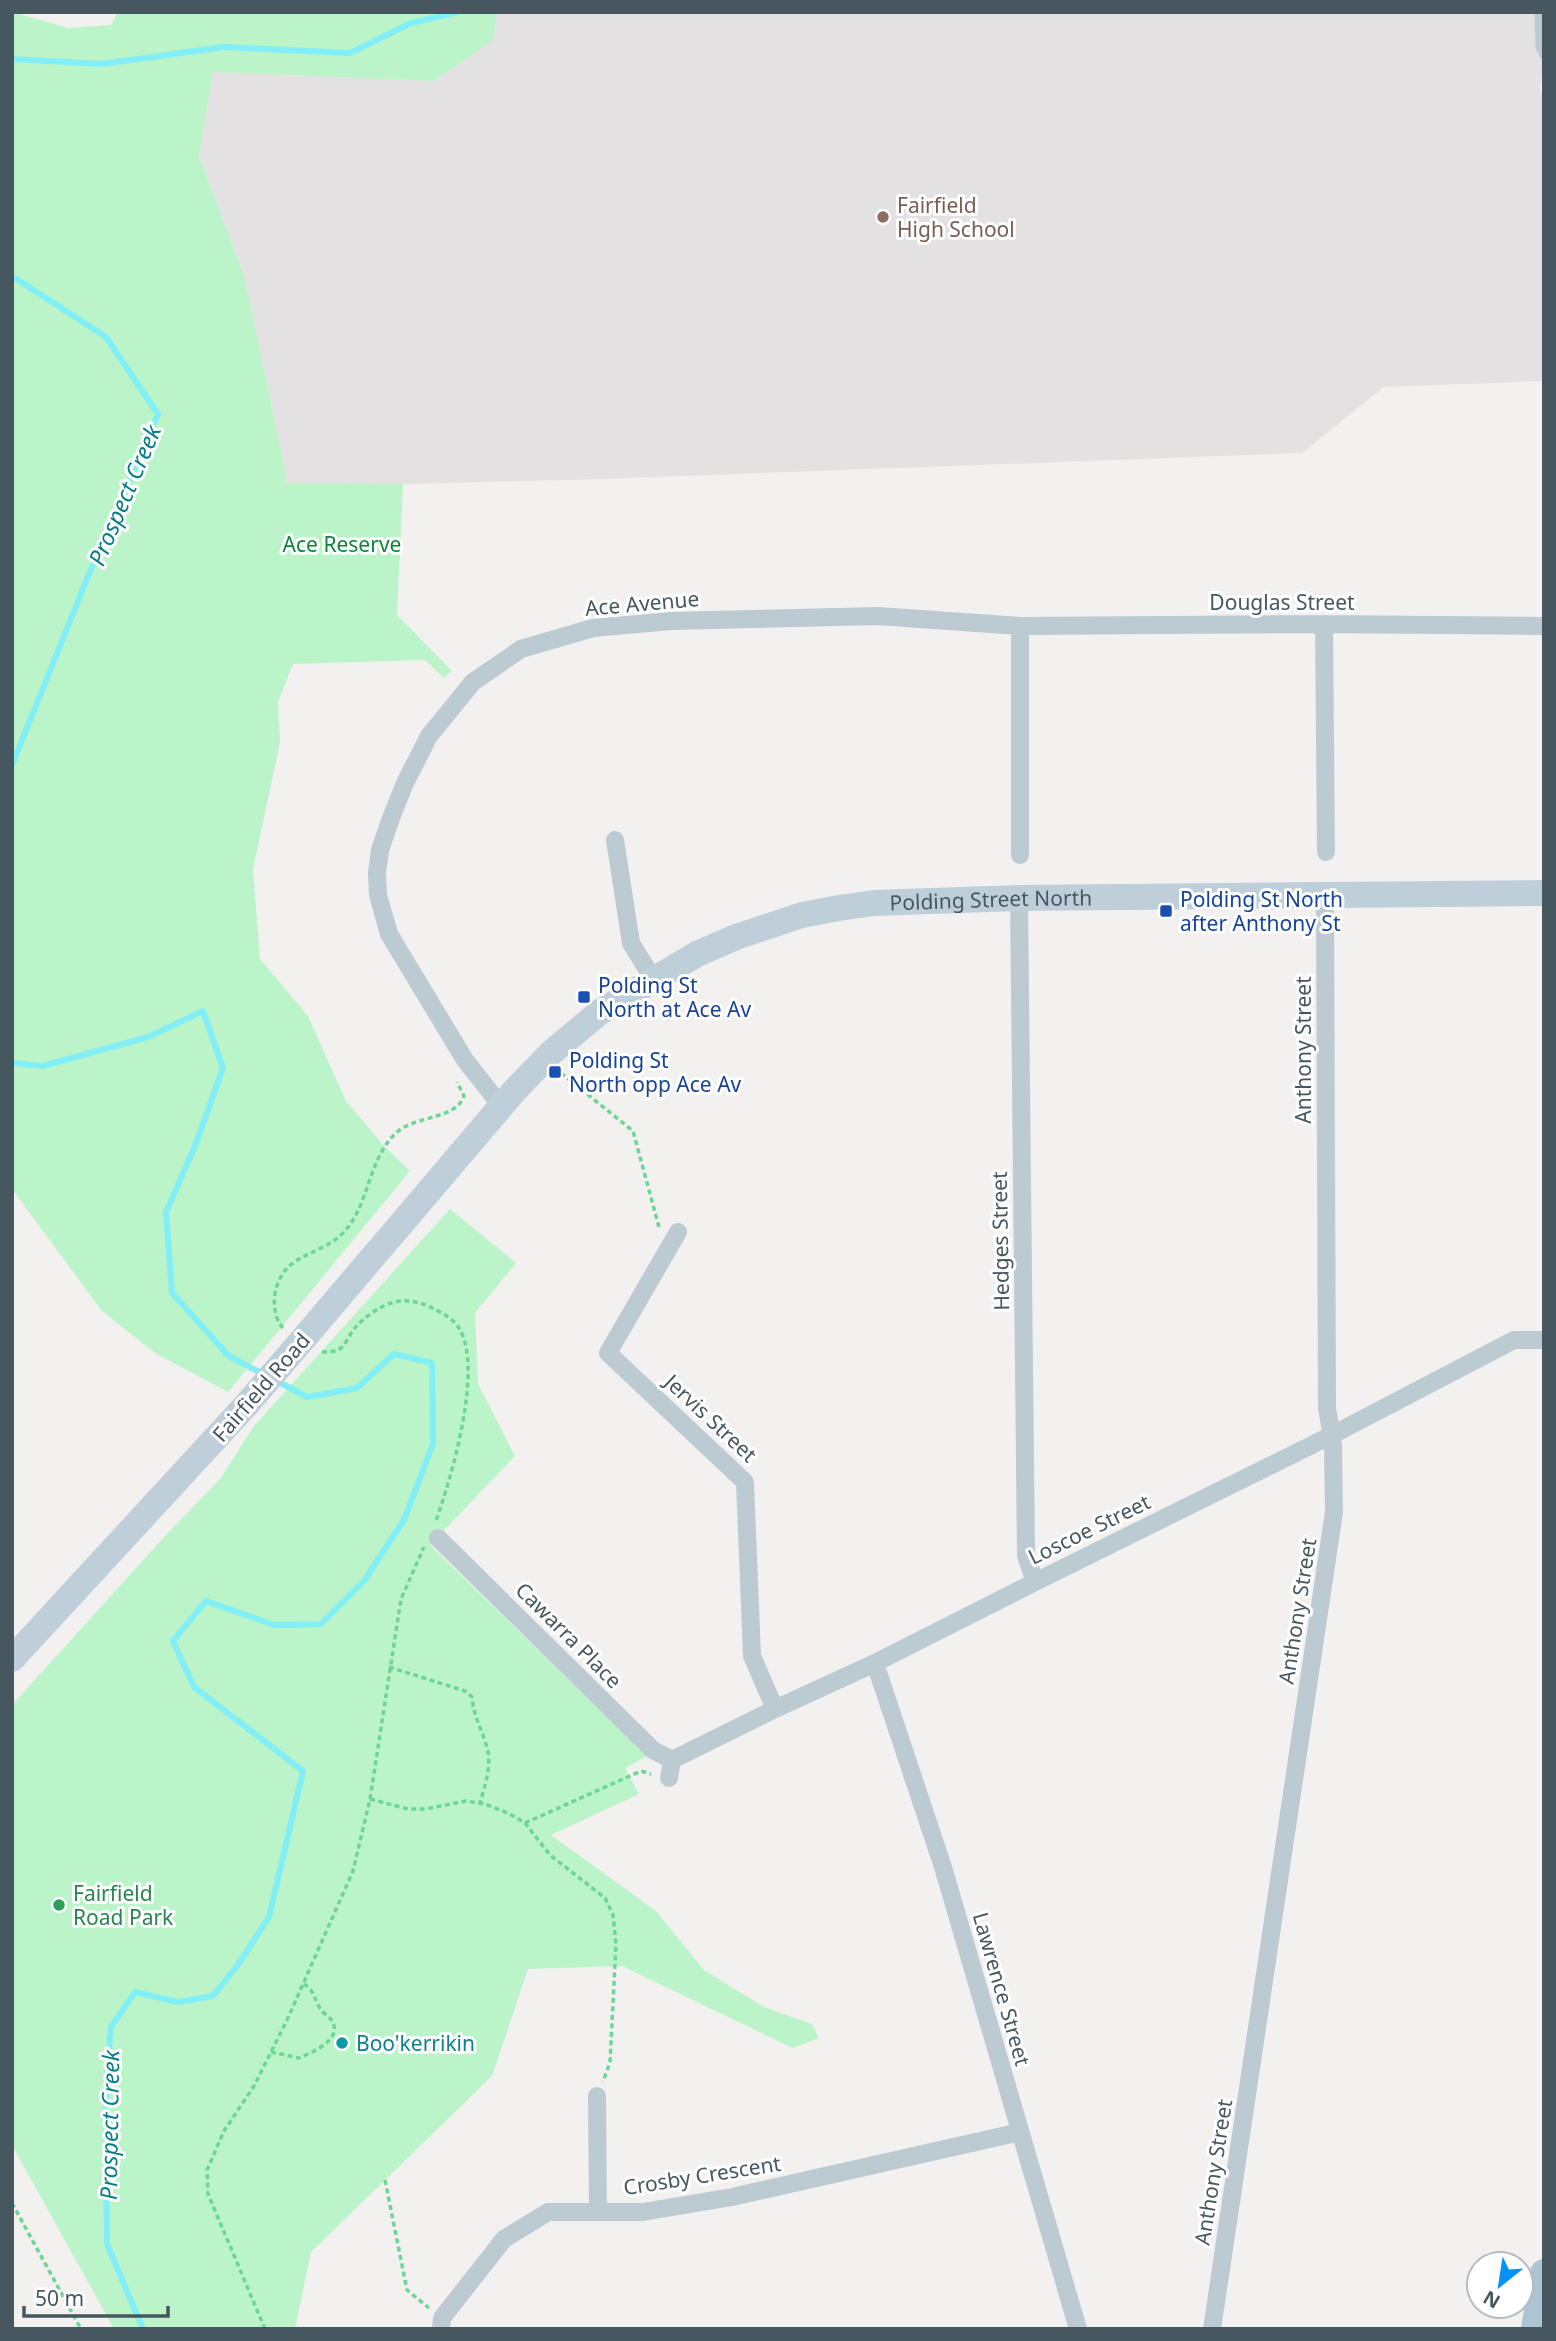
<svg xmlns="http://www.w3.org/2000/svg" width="1556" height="2341" font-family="'Noto Sans',sans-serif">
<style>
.education{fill:#e4e1e2}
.green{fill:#baf4c8}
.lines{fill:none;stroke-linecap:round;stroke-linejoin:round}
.stream{stroke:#82eef6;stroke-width:6}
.path{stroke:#6ed694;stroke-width:3.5;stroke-dasharray:5 3.5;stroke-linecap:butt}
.lane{stroke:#bccad1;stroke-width:9}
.street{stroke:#bccad1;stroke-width:18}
.secondary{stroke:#bfcfd9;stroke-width:26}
.primary{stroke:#adc5d2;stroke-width:28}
.secondary-bridge{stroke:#bfcfd9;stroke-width:26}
.education-dot{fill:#8d6e63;stroke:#fff;stroke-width:2.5}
.transit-dot{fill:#1a4fb4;stroke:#fff;stroke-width:2.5}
.leisure-dot{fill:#2e9e5b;stroke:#fff;stroke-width:2.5}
.culture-dot{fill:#0f9aa8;stroke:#fff;stroke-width:2.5}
.labels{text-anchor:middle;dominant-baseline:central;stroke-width:6;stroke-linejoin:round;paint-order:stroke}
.education-label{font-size:21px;fill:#785e54;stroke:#fff;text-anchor:start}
.park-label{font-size:21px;fill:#0d8437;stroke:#fff}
.street-label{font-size:21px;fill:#465760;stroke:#fff}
.transit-label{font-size:21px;fill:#164399;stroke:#fff;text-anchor:start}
.leisure-label{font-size:21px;fill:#27864d;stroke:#fff;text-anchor:start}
.culture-label{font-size:21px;fill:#0d838f;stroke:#fff;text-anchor:start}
.water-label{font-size:23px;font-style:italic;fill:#057e86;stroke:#fff}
</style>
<rect width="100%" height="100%" fill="#f3f0f0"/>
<path class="education" d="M497 12H1544V60L1540 90 1544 94V381L1384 387 1302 453 603 479 403 484 285 483V470L245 278 199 156 213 72 434 81 492 40Z"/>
<path class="green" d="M12 12 68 28 111 25 118 12H497L493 40 434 81 213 72 199 156 245 278 285 470V483L403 484 397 615 452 671 444 678 425 660 293 664 278 702 280 743 253 869 260 959 308 1016 346 1101 384 1146 410 1171 228 1392 155 1353 102 1311 12 1189Z
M450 1209 516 1263 475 1313 478 1384 515 1456 430 1545 647 1756 625 1768 639 1794 551 1835 656 1911 704 1970 764 2007 812 2024 819 2038 793 2048 622 1966 528 1969 492 2076 311 2252 295 2329H114L12 2145V1705L167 1534 220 1479 254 1426Z"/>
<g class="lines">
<path class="stream" d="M12 59 102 64 223 47 350 53 411 23 458 12
M12 276 106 337 158 414 89 574 12 765
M12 1063 43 1066 148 1037 203 1011 223 1068 195 1146 166 1212 172 1293 229 1356 263 1374
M143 2329 107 2244 106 2088 111 2027 135 1992 178 2002 213 1996 237 1966 269 1917 303 1771 194 1687 173 1641 206 1601 274 1625 321 1624 364 1581 404 1520 433 1444 432 1363 394 1354 357 1388 307 1397 275 1380"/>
<path class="path" d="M561 1073 633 1131 659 1227
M283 1328C273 1317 272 1297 278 1283 289 1253 322 1255 344 1232 370 1203 368 1159 396 1133 415 1115 456 1120 464 1096L457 1082
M322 1352C329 1352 337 1352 342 1347 347 1342 350 1334 354 1329 362 1319 376 1309 388 1304 405 1298 419 1301 434 1309 443 1313 454 1320 459 1328 484 1369 451 1478 436 1521
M389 1667 465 1691 472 1697C473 1714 481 1728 486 1744 493 1763 485 1785 480 1803
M370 1799 408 1809H425L466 1801 485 1804 510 1814 525 1823 550 1855 605 1898 613 1915 616 1944 610 2062 603 2082
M525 1823 641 1771 651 1774
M271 2052 299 2058C312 2052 341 2041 333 2023 331 2017 325 2015 322 2011 313 2000 317 1993 304 1984
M385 2180 407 2290 429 2308
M12 2203 81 2329
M265 2329 208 2194 207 2170 224 2131 254 2086 288 2018 353 1871 370 1799 401 1599 424 1547"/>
<path class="lane" d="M1539 12 1540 47 1544 55"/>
<path class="street" d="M1324 624 1326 852
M1020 626V855
M615 840 631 943 653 979
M1019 898 1026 1556 1035 1582
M502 1107 465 1060 389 934 378 895 377 873 380 850 391 818 405 783 429 736 473 682 521 649 593 628 671 621 878 616 1020 626 1324 624 1544 626
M678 1232 608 1353 745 1482 752 1656 775 1709
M438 1538 653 1750 672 1760
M875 1663 943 1867 1078 2329
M669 1778 672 1760 775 1709 875 1663 1035 1582 1332 1435 1514 1340H1544
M597 2096 598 2212
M441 2329 442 2318 504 2239 548 2212H643L732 2197 1020 2132
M1212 2329 1334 1512 1333 1444 1327 1408 1325 895"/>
<g class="secondary">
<path id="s1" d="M310 1331 515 1090 552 1052 600 1012 697 954 736 937 802 915 839 908 874 903 1019 898 1544 893"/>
<path d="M12 1659 248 1403"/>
</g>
<path class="primary" d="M1535 2329 1544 2273"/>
<path class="secondary-bridge" d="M248 1403 310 1331"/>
</g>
<circle class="education-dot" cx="883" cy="217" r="7"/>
<g class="transit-dot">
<rect x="1159" y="904" width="14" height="14" rx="3.5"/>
<rect x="577" y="990" width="14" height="14" rx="3.5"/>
<rect x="548" y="1065" width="14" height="14" rx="3.5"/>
</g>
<circle class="leisure-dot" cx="59" cy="1905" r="7"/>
<circle class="culture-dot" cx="342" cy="2043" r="7"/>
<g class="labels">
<g class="education-label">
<text x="897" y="205">Fairfield<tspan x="897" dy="24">High School</tspan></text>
</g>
<g class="park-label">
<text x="342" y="544">Ace Reserve</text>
</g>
<g class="street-label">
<text x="1282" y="602">Douglas Street</text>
<text transform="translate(642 603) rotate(-5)">Ace Avenue</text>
<text stroke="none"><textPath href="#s1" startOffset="847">Polding Street North</textPath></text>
<text transform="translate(1303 1050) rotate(-90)">Anthony Street</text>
<text transform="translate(1000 1241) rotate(-91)">Hedges Street</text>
<text transform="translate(261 1387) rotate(-49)">Fairfield Road</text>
<text transform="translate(711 1418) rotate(43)">Jervis Street</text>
<text transform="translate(1089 1529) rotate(-26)">Loscoe Street</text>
<text transform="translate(1297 1611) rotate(-81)">Anthony Street</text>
<text transform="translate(569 1635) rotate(45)">Cawarra Place</text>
<text transform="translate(1002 1989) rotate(74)">Lawrence Street</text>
<text transform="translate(1213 2172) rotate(-81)">Anthony Street</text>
<text transform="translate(702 2175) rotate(-9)">Crosby Crescent</text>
</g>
<g class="transit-label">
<text x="1180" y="899">Polding St North<tspan x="1180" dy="24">after Anthony St</tspan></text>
<text x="598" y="985">Polding St<tspan x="598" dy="24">North at Ace Av</tspan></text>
<text x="569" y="1060">Polding St<tspan x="569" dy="24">North opp Ace Av</tspan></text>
</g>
<g class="leisure-label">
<text x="73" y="1893">Fairfield<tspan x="73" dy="24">Road Park</tspan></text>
</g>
<g class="culture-label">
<text x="356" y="2043">Boo'kerrikin</text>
</g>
<g class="water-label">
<text transform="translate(124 495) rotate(-67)">Prospect Creek</text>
<text transform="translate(109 2125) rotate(-89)">Prospect Creek</text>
</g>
</g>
<rect width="1556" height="2341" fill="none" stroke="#465760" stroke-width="28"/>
<g transform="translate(1500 2285) rotate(210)"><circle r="33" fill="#ffffff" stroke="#b5bcbf" stroke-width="2"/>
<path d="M0-5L12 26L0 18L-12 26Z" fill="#0592f7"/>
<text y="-10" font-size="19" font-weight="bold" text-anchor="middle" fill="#465760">N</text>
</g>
<path d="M24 2306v10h144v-10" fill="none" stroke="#465760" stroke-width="3.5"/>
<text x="35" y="2306" font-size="21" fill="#465760" stroke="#ffffff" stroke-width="5" paint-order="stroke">50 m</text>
</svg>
